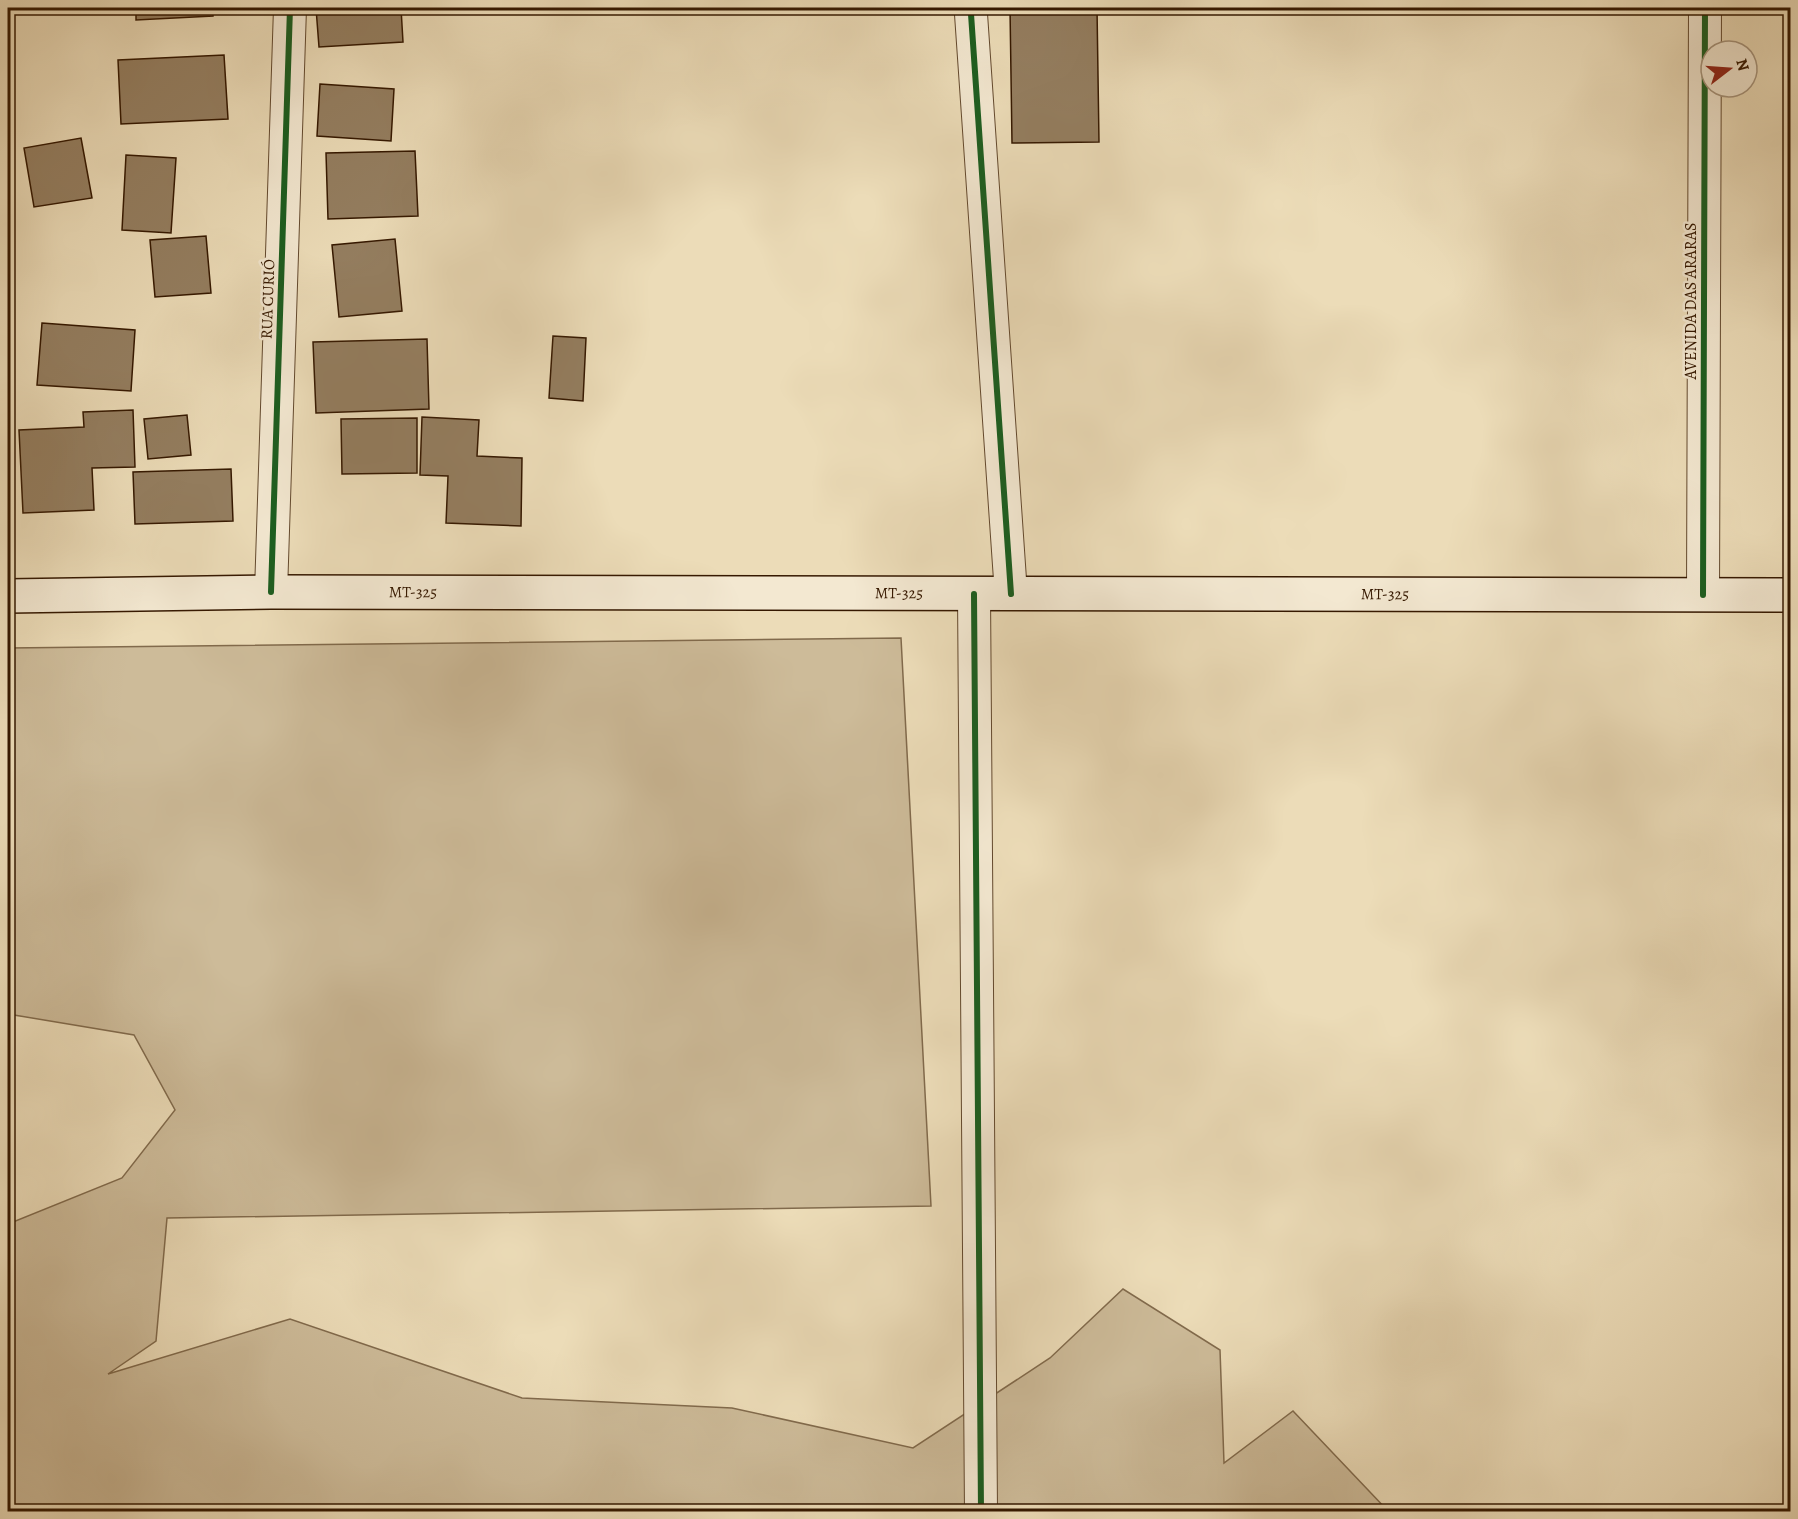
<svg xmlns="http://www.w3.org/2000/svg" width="1798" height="1519" font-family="Alegreya,serif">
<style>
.green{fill:#cdbb99;stroke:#816a4c;stroke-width:1.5}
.building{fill:#947e60;stroke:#351800;stroke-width:1.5}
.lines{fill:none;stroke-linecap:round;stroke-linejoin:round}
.minor-casing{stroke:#63492e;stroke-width:34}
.secondary-casing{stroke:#351800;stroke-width:36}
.minor{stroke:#f3e8d1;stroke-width:32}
.secondary{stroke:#f3e8d1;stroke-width:33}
.cycleway-casing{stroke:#f3e8d1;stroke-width:10}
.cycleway{stroke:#1b5e20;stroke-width:6}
.labels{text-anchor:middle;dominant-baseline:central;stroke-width:5;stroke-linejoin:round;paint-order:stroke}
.street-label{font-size:16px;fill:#351800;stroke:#f3e8d1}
</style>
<rect width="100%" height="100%" fill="#ecdcb8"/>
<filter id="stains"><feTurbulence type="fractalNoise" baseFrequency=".00333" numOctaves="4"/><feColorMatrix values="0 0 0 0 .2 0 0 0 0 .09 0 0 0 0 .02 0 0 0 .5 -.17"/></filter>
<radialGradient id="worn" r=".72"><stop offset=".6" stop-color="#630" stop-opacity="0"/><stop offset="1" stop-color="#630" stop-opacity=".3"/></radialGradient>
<path class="green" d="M901 638 931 1206 167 1218 156 1341 108 1374 290 1319 522 1398 732 1408 913 1448 1050 1358 1123 1289 1220 1350 1224 1463 1293 1411 1388 1511H8V1224L122 1178 175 1110 134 1035 8 1014V648Z"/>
<path class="building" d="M136 8H213V16L136 20Z
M316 8H401L403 42 319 47Z
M1010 8H1097L1099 142 1012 143Z
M224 55 228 119 121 124 118 60Z
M320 84 394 89 391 141 317 136Z
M81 138 92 198 34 207 24 148Z
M415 151 418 216 328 219 326 153Z
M126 155 176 158 171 233 122 230Z
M206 236 211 293 155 297 150 240Z
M395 239 402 311 339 317 332 245Z
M42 323 135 330 131 391 37 385Z
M553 336 586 338 583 401 549 398Z
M427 339 429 409 316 413 313 342Z
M133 410 135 467 92 468 94 510 23 513 19 430 84 427 83 412Z
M187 415 191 455 148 459 144 419Z
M422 417 479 420 477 456 522 458 521 526 446 523 448 476 420 475Z
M417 418V473L342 474 341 419Z
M231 469 233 521 135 524 133 472Z"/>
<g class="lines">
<g class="minor-casing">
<path id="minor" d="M971 14 1011 594
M271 592 290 8
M974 594 981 1512
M1703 595 1705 8"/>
</g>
<g class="secondary-casing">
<g id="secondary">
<path id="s1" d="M8 596 271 592 1790 595"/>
</g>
</g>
<use href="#minor" class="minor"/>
<use href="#secondary" class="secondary"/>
<g class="cycleway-casing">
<path id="cycleway" d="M971 14 1011 594
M271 592 290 8
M974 594 981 1512
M1703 595 1705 8"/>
</g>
<use href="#cycleway" class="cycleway"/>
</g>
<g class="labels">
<g class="street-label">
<text transform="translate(268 299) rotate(-88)">RUA CURIÓ</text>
<text transform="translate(1691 301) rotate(-90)">AVENIDA DAS ARARAS</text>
<text stroke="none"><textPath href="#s1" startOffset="405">MT-325</textPath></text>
<text stroke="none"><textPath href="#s1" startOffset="891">MT-325</textPath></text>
<text stroke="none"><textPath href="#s1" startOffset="1377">MT-325</textPath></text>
</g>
</g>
<rect width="1798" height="1519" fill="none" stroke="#ecdcb8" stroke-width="30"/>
<rect x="9" y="9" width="1780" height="1501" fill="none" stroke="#351800" stroke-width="3"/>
<rect x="15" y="15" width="1768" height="1489" fill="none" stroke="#351800" stroke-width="1.5"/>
<g transform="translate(1729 69) rotate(73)"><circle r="28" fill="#f3e8d1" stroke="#a7957d" stroke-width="1.5"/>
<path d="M0-4.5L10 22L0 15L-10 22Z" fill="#8f2418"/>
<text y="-9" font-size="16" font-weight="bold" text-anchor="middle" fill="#351800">N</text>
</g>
<rect width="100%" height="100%" filter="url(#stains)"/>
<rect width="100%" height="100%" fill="url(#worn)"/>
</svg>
